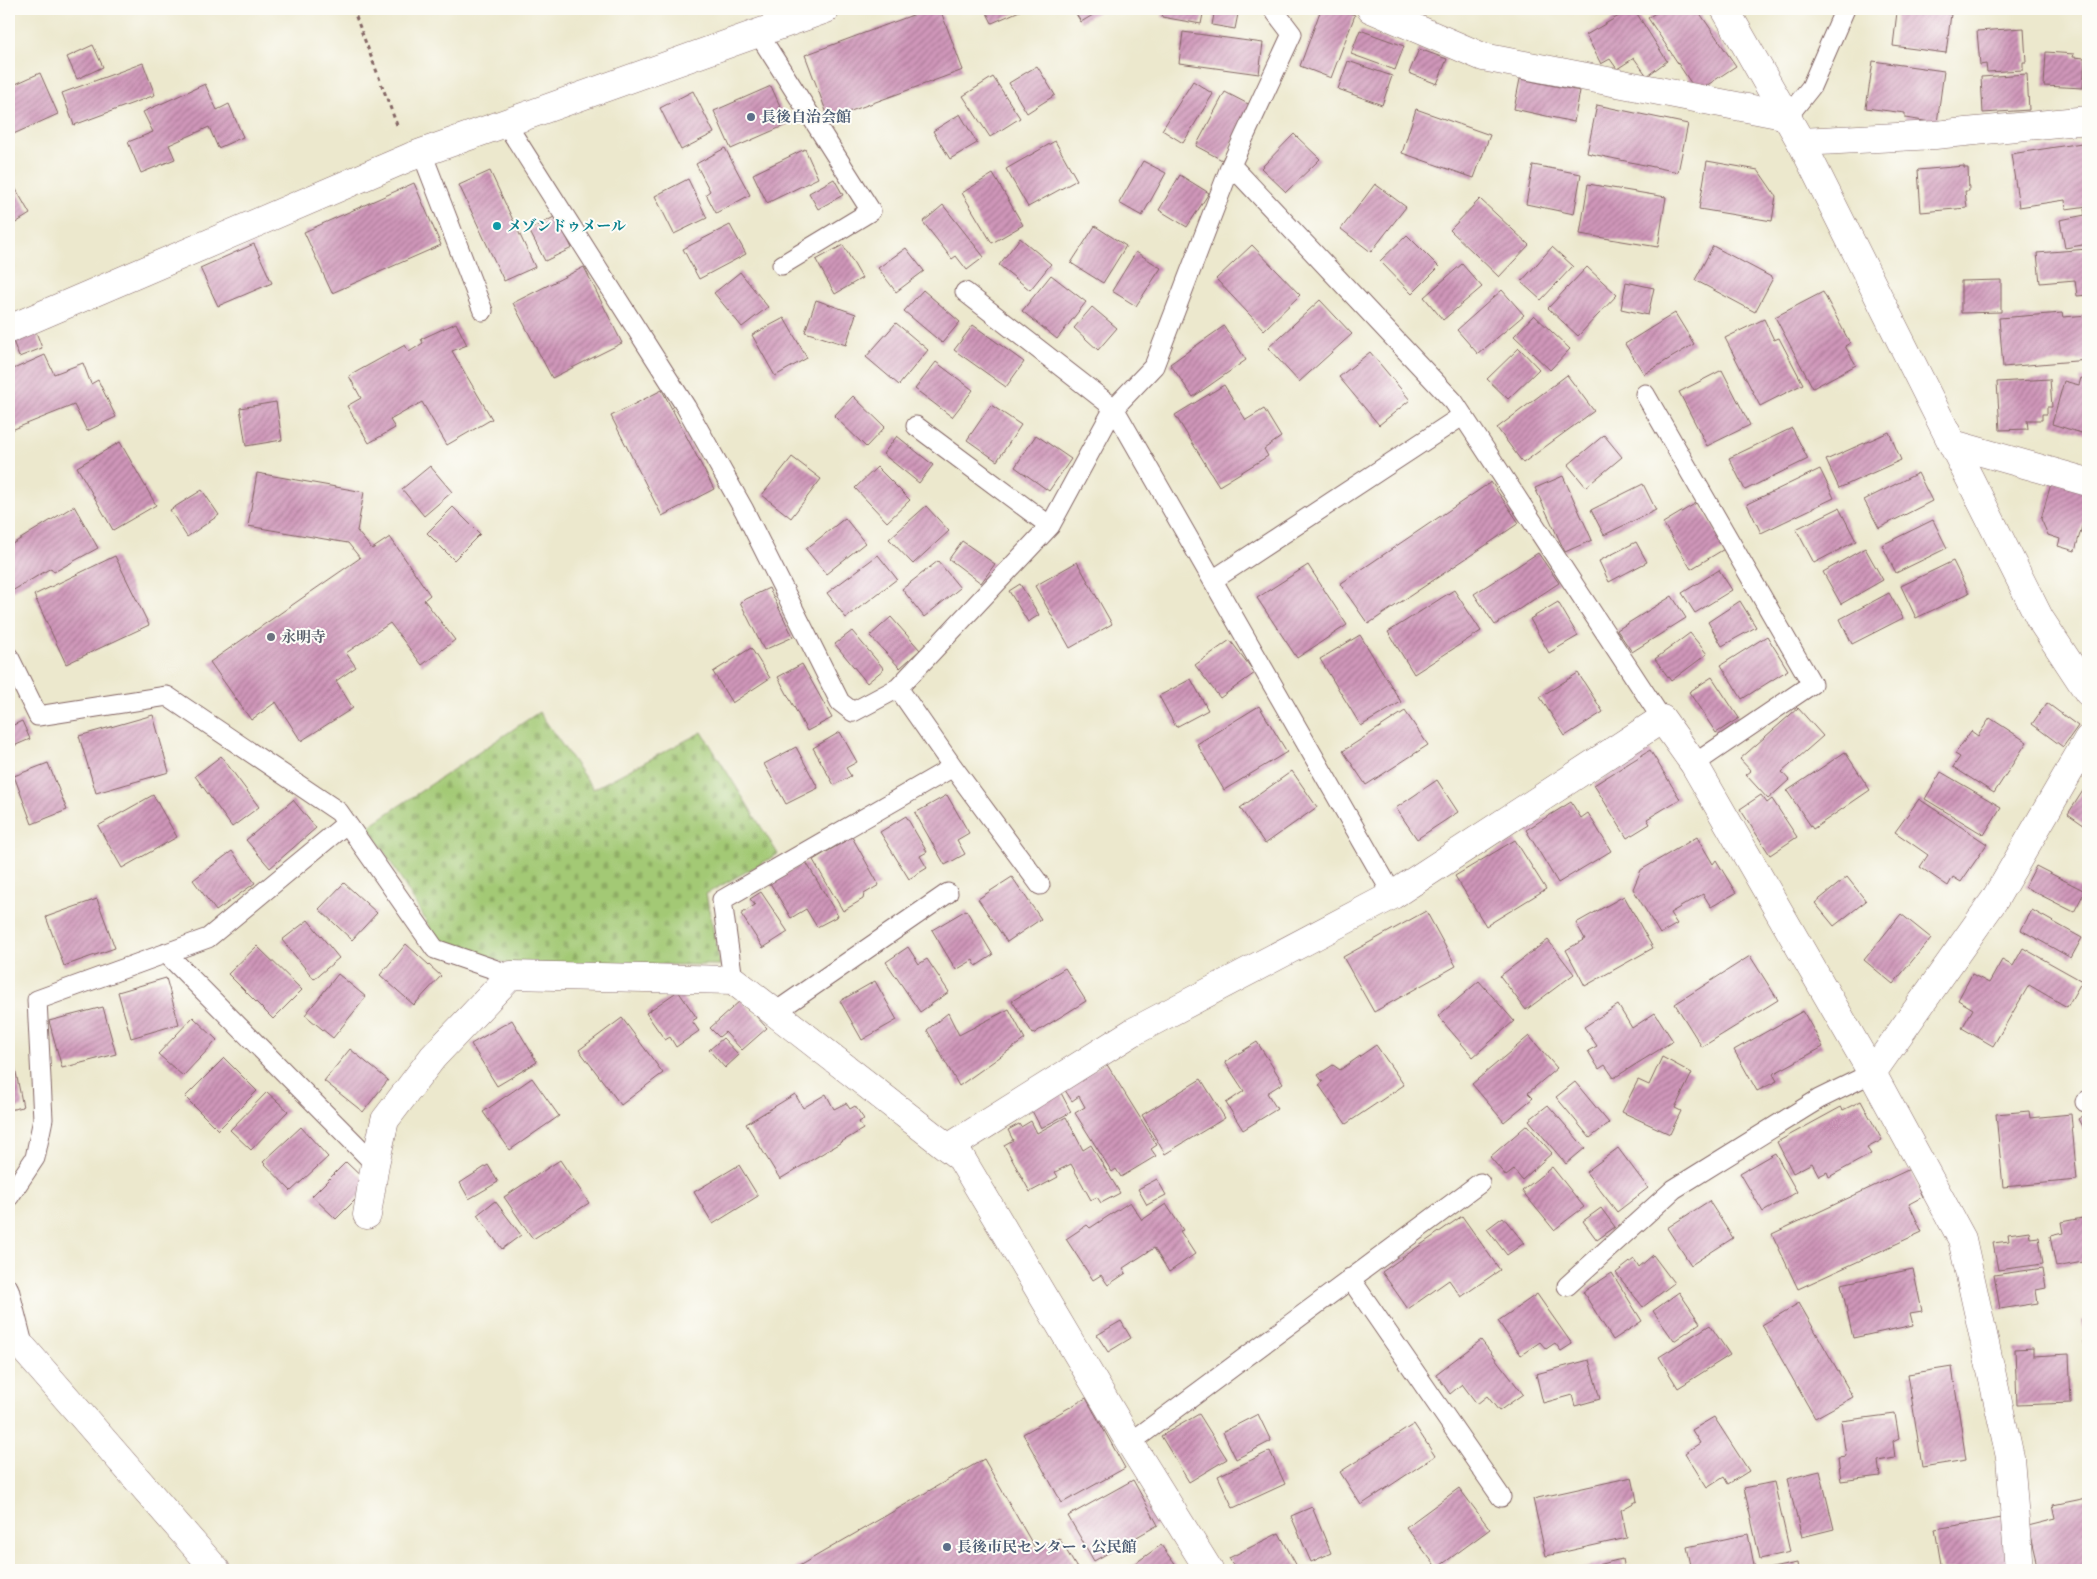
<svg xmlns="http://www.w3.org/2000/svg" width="2097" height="1579" font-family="'IM FELL Great Primer','Noto Serif JP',serif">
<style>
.cemetery{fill:url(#cemetery-stones);stroke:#767450}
.building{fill:url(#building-hatch)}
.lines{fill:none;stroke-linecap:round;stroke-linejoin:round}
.service-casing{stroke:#836564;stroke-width:21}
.minor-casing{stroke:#836564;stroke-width:29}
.tertiary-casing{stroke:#836564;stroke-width:29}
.path{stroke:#836564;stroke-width:3;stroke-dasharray:4 4;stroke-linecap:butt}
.service{stroke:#fff;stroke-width:19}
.minor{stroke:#fff;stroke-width:28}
.tertiary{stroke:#fff;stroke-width:28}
.service-dot{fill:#5c6f8a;stroke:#fdfcf7;stroke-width:2}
.culture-dot{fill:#0f9aa8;stroke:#fdfcf7;stroke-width:2}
.worship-dot{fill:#6b7280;stroke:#fdfcf7;stroke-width:2}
.labels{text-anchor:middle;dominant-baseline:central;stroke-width:4;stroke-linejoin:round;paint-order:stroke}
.service-label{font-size:15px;font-weight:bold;fill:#4e5e75;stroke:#fdfcf7;text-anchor:start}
.culture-label{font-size:15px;font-weight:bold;fill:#0d838f;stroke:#fdfcf7;text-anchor:start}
.worship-label{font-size:15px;font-weight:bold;fill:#5b616d;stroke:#fdfcf7;text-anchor:start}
</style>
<defs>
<pattern id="cemetery-stones" width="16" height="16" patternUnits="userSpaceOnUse" patternTransform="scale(1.25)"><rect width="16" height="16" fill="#a3c974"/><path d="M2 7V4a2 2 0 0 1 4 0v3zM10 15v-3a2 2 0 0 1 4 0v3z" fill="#8eac65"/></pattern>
<pattern id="building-hatch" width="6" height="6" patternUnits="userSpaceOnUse" patternTransform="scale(1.25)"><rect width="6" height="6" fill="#cf96b9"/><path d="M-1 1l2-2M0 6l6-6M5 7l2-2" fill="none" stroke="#aa7a97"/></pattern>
</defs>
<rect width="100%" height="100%" fill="#fdfcf7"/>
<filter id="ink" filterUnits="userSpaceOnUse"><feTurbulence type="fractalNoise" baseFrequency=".02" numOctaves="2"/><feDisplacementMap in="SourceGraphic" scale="10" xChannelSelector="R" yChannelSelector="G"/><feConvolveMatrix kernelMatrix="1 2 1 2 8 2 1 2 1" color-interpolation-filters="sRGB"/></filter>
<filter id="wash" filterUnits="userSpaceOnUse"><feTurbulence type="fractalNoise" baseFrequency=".0096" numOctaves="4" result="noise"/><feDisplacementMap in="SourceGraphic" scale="20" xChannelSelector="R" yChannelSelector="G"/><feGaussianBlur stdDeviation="1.12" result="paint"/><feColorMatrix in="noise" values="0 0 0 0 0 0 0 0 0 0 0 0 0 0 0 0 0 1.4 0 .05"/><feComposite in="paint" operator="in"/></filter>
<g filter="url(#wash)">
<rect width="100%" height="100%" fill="#ece8cd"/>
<path class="cemetery" d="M539 712 593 789 702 732 778 854 706 894 720 965 509 964 440 944 369 826Z"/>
<g id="blocks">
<path class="building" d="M929 9H940L963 70 829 119 805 55Z
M985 9H1024L992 23Z
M1073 9H1103L1081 22Z
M1164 9H1204L1201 24 1162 17Z
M1215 9H1239L1235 29 1212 25Z
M1321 9H1339L1355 15 1331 78 1300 66Z
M1631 9H1634L1667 61 1647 76 1634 58 1617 69 1610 59 1601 64 1586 35Z
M1661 9H1697L1736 66 1697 92 1648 18Z
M1889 9H1942V13L1951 14 1946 53 1893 46 1897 12 1889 11Z
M2024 28 2026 62H2023V70L1987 72 1986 64 1980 65 1977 31Z
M1360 30 1404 46 1395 70 1351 54Z
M1183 32 1263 43 1259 74 1179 63Z
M93 45 103 67 77 79 67 57Z
M1419 49 1447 59 1437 84 1409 73Z
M2046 52 2074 54 2073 57 2085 58 2083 88 2044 86Z
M1348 61 1392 76 1382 105 1338 89Z
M1873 61 1944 71 1937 123 1905 118V113L1866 108Z
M143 63 155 95 74 125 62 93Z
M1037 66 1055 95 1027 113 1009 83Z
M40 73 58 114 9 136V87Z
M2027 74 2029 110 1983 113 1981 77Z
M993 77 1020 118 990 137 963 96Z
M1520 79 1580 91 1574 122 1514 109Z
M1193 81 1213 94 1183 143 1162 130Z
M205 84 217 110 229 104 243 137 218 148 209 127 169 145 175 159 141 173 128 142 153 132 143 112Z
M771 86 788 124 731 149 714 111Z
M693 91 714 133 681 150 660 108Z
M1225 92 1252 106 1222 160 1196 146Z
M1597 105 1688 124 1678 172 1587 153Z
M1416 109 1490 135 1474 178 1402 153Z
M960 114 977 143 950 159 933 131Z
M1294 134 1320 159 1286 192 1261 168Z
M1055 141 1077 180 1028 207 1006 169Z
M2088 142V206L2066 209 2065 200 2019 207 2011 154Z
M725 148 750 195 716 213 706 194 710 191 696 164Z
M805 149 818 178 767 203 753 174Z
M1143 161 1166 173 1142 216 1119 203Z
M1707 161 1758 170 1776 196 1772 221 1699 209Z
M1533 165 1581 174 1574 214 1526 204Z
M1964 166V168H1968L1969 191H1965L1967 208 1921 212 1918 170Z
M490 171 535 267 504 281 459 185Z
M993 174 1023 225 992 243 962 193Z
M1180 175 1209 193 1187 227 1159 210Z
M9 177 30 214 9 227Z
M688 179 707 218 674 234 655 196Z
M834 179 843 195 818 209 809 193Z
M414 183 441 245 332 293 304 232Z
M1375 184 1406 207 1371 252 1341 229Z
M1588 184 1666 197 1658 247 1580 234Z
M1480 199 1529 245 1499 277 1450 230Z
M943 205 984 257 967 270 956 256 952 259 923 222Z
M2084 209H2088V244L2065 248 2060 220 2085 215Z
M556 216 572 248 545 261 529 230Z
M730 225 746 254 699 279 683 249Z
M1095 226 1126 246 1103 283 1071 263Z
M1407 235 1439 267 1412 294 1380 261Z
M1020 238 1051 264 1030 290 999 265Z
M254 244 272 283 218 306 200 268Z
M843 245 862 278 835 294 816 260Z
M1252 245 1300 295 1264 330 1216 279Z
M1713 246 1773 278 1755 312 1695 280Z
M1552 247 1573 266 1541 300 1521 282Z
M906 248 924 271 896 292 878 268Z
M2088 249V295L2077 296 2075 280 2040 283 2037 253Z
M1136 252 1161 268 1136 306 1112 291Z
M1462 264 1482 287 1443 320 1424 297Z
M584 267 622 343 552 378 513 303Z
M1587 267 1617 295 1578 336 1548 308Z
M740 272 768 307 742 327 714 293Z
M1051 275 1086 302 1057 339 1022 311Z
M2001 280V312L1961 313V281Z
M1626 282 1654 288 1648 315 1621 309Z
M923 290 960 322 942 343 904 311Z
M1502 290 1524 315 1478 354 1457 330Z
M1823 292 1850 343 1845 346 1856 365 1813 388 1775 317Z
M816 300 856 314 846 345 805 332Z
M1320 300 1352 334 1299 382 1268 348Z
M1092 307 1117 328 1098 350 1074 328Z
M1675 313 1694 344 1644 374 1625 344Z
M2062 313 2063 317 2088 315V360L2003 367 1999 318Z
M1534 315 1570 349 1550 370 1514 336Z
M784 318 807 358 775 376 752 335Z
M1764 319 1774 340 1779 338 1803 384 1760 406 1725 338Z
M456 323 467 345 452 351 492 419 447 445 422 402 390 420 395 428 369 443 347 406 361 398 349 376 405 345 409 352 423 343 421 339Z
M896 323 928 350 899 385 866 357Z
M973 325 1024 362 1006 387 954 350Z
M1224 326 1246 360 1193 397 1170 364Z
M36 332 42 348 19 357 13 341Z
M1519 348 1539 369 1508 399 1487 379Z
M1370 352 1410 400 1379 425 1339 377Z
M45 355 54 374 83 363 91 384 98 380 116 417 87 431 74 405 9 431V371Z
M936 362 973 390 952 417 915 389Z
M1722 370 1750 425 1707 446 1679 392Z
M1567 375 1594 411 1523 463 1497 428Z
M2081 378 2088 380V435L2052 424 2064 381 2079 385Z
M2050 379 2052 407H2047V414H2042V420H2027L2028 429 2000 430 1997 382Z
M1224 385 1246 420 1264 409 1281 437 1264 449 1268 456 1219 486 1175 415Z
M662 390 714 489 662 516 611 416Z
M853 396 885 427 866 447 834 416Z
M276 402 282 440 246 446 240 408Z
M991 405 1021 425 997 461 967 440Z
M1792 428 1808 459 1745 490 1729 458Z
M1889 432 1901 460 1839 488 1826 460Z
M1036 435 1071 459 1049 491 1015 467Z
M1604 435 1622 457 1586 487 1568 465Z
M897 436 933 465 919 483 883 454Z
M120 442 156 505 113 530 77 467Z
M792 457 821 479 791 518 762 495Z
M430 466 452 492 424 516 402 489Z
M877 467 910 500 887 522 855 488Z
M1820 469 1834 498 1761 533 1747 504Z
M257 473 364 492 357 531 372 549 390 537 430 595 424 600 455 640 422 665 390 623 346 653 356 667 336 681 353 708 301 741 276 702 251 720 210 662 360 558 348 543 248 526Z
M1918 473 1932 501 1879 528 1864 500Z
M1563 476 1592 540 1565 552 1535 488Z
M2052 480 2088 490V505L2075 551 2058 546 2060 539 2048 535 2041 519Z
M1491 482 1519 523 1368 624 1340 584Z
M1643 484 1656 510 1604 535 1591 510Z
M202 490 219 515 187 537 170 510Z
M1698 502 1726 548 1691 569 1663 523Z
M74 506 98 548 54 572 51 568 12 591 9 585V546Z
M926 506 949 531 913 564 889 539Z
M453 507 480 534 454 560 427 533Z
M1839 508 1856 541 1814 563 1796 529Z
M845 518 865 543 826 574 806 549Z
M1933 520 1947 548 1896 573 1882 545Z
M962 541 995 564 981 583 949 559Z
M1636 542 1647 562 1609 582 1599 561Z
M1865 548 1883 580 1841 604 1823 572Z
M1538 553 1559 583 1495 625 1474 594Z
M878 555 897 579 846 618 827 593Z
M115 556 149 625 66 664 34 595Z
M938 561 960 588 924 617 902 589Z
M1953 561 1969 593 1916 618 1901 586Z
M1077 562 1112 624 1070 648 1035 586Z
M1308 565 1347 625 1297 658 1257 598Z
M1719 570 1732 590 1695 613 1682 593Z
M1020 584 1039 615 1028 622 1009 591Z
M769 588 793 637 764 650 740 602Z
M1454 590 1481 631 1414 674 1388 632Z
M1889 593 1903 618 1852 644 1840 619Z
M1672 596 1686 618 1632 652 1617 630Z
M1740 601 1756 627 1722 646 1708 622Z
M1558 602 1578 636 1549 653 1530 619Z
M891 617 920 650 900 668 870 636Z
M852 631 884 669 867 683 835 644Z
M1690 633 1707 654 1671 681 1655 659Z
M1360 635 1401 702 1361 726 1320 659Z
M1767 636 1788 670 1742 699 1721 665Z
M1230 640 1255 673 1220 698 1195 665Z
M751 648 770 678 732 703 713 672Z
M802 664 832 718 807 731 778 677Z
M1578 673 1603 712 1565 736 1540 697Z
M1712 677 1739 718 1716 733 1689 692Z
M1191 679 1208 710 1176 727 1159 696Z
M2047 703 2078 726 2063 747 2032 724Z
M1259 706 1287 752 1224 790 1197 744Z
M1798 708 1823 736 1782 772 1789 780 1768 799 1746 775 1751 771 1740 759Z
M1405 711 1428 745 1366 785 1343 751Z
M153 715 169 772 96 793 79 736Z
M1990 718 2027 742 1994 793 1953 767 1960 757 1955 754 1971 731 1978 736Z
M22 721 30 739 9 748V727Z
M840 732 857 762 846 768 851 776 834 785 813 748Z
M796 747 818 788 786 804 764 764Z
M1650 750 1680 799 1647 819 1650 824 1627 838 1594 785Z
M1845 752 1870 790 1813 829 1787 791Z
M221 756 259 807 232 827 195 776Z
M48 763 67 810 32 824 14 776Z
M1292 771 1317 807 1265 844 1240 808Z
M1941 772 2001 807 1984 835 1925 799Z
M1437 780 1458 812 1417 839 1396 808Z
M2088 783V828L2068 814Z
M153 795 177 837 122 868 98 826Z
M947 795 969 833 957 840 965 854 945 865 915 813Z
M1761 795 1767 803 1772 799 1797 837 1770 855 1740 809Z
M1919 799 1987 844 1961 882 1953 877 1948 886 1920 867 1928 855 1895 832Z
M293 800 316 828 270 868 246 840Z
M1571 802 1581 818 1588 813 1611 851 1558 883 1526 830Z
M906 816 927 852 920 856 927 868 909 879 880 832Z
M852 837 879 885 864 894 863 899 843 911 813 860Z
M1697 837 1713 864 1716 860 1736 893 1711 907 1703 894 1670 913 1677 924 1660 934 1633 889 1641 870Z
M1515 840 1546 889 1486 926 1455 876Z
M232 851 255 883 216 911 193 880Z
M806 862 838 916 817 927 806 909 791 918 770 883Z
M2036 866 2085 891 2074 912 2025 887Z
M1012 877 1041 919 1007 942 978 899Z
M1847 877 1866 901 1834 926 1815 903Z
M344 883 377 913 352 940 319 909Z
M761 892 788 932 763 948 741 914 755 905 750 899Z
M1624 896 1653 948 1585 986 1566 950 1585 939 1576 923Z
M97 899 115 948 64 966 46 917Z
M966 910 993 955 976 966 973 960 956 970 932 930Z
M2032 910 2082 938 2071 958 2021 930Z
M1426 911 1456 966 1374 1012 1343 957Z
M1901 914 1931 938 1893 984 1864 960Z
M308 920 339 958 314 979 282 940Z
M1548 940 1574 974 1526 1010 1500 976Z
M406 944 441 976 414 1005 380 975Z
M257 946 302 990 273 1019 228 974Z
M908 947 919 964 927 959 949 992 920 1012 886 962Z
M2023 948 2082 981 2067 1007 2029 985 1993 1046 1962 1028 1973 1009 1958 1000 1972 974 1989 983 2002 960 2013 966Z
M1750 956 1778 1000 1702 1047 1675 1004Z
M1065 968 1086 1001 1033 1034 1012 1001Z
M338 974 366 997 333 1038 305 1015Z
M166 978 179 1024 131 1038 118 992Z
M875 981 897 1020 862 1040 840 1001Z
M1479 981 1514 1021 1473 1057 1438 1016Z
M678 991 697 1018 692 1021 699 1031 676 1047 670 1037 665 1040 646 1013Z
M741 1000 767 1028 742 1050 725 1032 719 1037 710 1028Z
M1618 1005 1632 1028 1655 1013 1673 1041 1614 1078 1605 1065 1599 1069 1588 1051 1597 1046 1584 1027Z
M103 1007 116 1054 62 1068 49 1021Z
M1009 1009 1025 1039 959 1086 927 1030 948 1013 959 1035Z
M1803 1011 1823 1047 1773 1074 1777 1081 1757 1091 1734 1050Z
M193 1017 217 1040 183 1076 158 1054Z
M622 1018 663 1073 621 1105 579 1050Z
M512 1020 537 1062 497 1086 471 1044Z
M1529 1036 1557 1068 1528 1093 1533 1098 1504 1122 1472 1084Z
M723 1038 739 1055 725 1068 709 1050Z
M1257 1042 1283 1083 1267 1093 1277 1109 1243 1130 1226 1103 1244 1091 1225 1062Z
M1376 1045 1404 1085 1346 1124 1319 1085 1323 1082 1318 1075 1333 1065 1340 1070Z
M11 1048 23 1107 9 1110V1049Z
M350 1049 388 1080 363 1112 324 1081Z
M1662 1057 1692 1073 1675 1108 1681 1111 1670 1134 1622 1112 1638 1080 1649 1085Z
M224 1058 257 1091 218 1130 185 1097Z
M1106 1063 1157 1145 1151 1149 1156 1156 1121 1177 1116 1169 1112 1172 1075 1113 1085 1107 1079 1096 1072 1101 1063 1087Z
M532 1078 559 1116 510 1150 483 1112Z
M1201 1079 1225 1118 1165 1154 1142 1115Z
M1575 1082 1609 1123 1590 1138 1556 1097Z
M1060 1091 1071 1112 1041 1128 1030 1107Z
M267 1092 288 1111 251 1150 230 1130Z
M795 1094 803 1108 826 1094 834 1109 846 1103 850 1109 855 1106 864 1119 859 1122 863 1129 780 1179 746 1124Z
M1861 1101 1882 1140 1867 1148 1871 1154 1829 1177 1827 1172 1819 1176 1812 1163 1793 1173 1777 1142 1841 1107 1843 1110Z
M1548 1105 1585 1148 1566 1164 1529 1120Z
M2029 1111 2030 1118 2071 1114 2077 1180 2003 1187 1996 1114Z
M2088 1113V1138L2078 1119Z
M1066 1117 1083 1150 1091 1145 1120 1193 1101 1203 1097 1197 1091 1200 1071 1164 1055 1172 1058 1177 1030 1192 1004 1145 1013 1140 1008 1130 1019 1124 1021 1127 1031 1121 1037 1133Z
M1527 1125 1552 1153 1522 1180 1514 1170 1506 1176 1490 1157Z
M301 1127 328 1157 291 1191 263 1162Z
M1618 1148 1648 1188 1617 1212 1586 1172Z
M1775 1153 1797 1192 1763 1212 1740 1173Z
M560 1160 589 1203 533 1239 504 1197Z
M346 1162 370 1185 336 1219 312 1196Z
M488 1165 498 1182 469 1199 460 1183Z
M739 1165 758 1196 713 1224 694 1192Z
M1552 1167 1584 1207 1554 1230 1522 1191Z
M1910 1169 1922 1197 1909 1204 1922 1232 1798 1289 1772 1234Z
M1157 1179 1166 1195 1147 1205 1138 1189Z
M495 1201 521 1235 502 1249 477 1215Z
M1709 1201 1733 1238 1691 1265 1667 1228Z
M1130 1202 1142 1220 1166 1204 1183 1230 1180 1231 1195 1254 1169 1272 1154 1248 1123 1268 1126 1273 1108 1285 1101 1275 1093 1280 1066 1239 1087 1225 1090 1228Z
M1601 1208 1615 1227 1597 1240 1583 1221Z
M1462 1216 1500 1270 1461 1297 1449 1280 1408 1309 1382 1272Z
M1503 1217 1524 1243 1507 1255 1487 1229Z
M2088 1217V1261L2056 1267 2050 1236 2063 1233 2061 1222Z
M2029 1231 2030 1238 2039 1237 2043 1264 1998 1270 1993 1243 2009 1241 2008 1234Z
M1653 1255 1674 1283 1643 1307 1616 1273 1634 1259 1639 1267Z
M2043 1268 2046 1288 2036 1290 2038 1303 2000 1309 1994 1275Z
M1913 1269 1922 1311 1910 1313 1913 1325 1853 1338 1841 1284Z
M1612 1273 1642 1321 1613 1340 1583 1292Z
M1679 1292 1700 1323 1674 1341 1653 1311Z
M1537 1294 1572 1344 1561 1351 1555 1343 1546 1349 1540 1342 1521 1355 1498 1321Z
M1799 1303 1853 1397 1815 1418 1762 1325Z
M2082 1319H2088V1372H2087Z
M1121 1321 1131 1338 1108 1352 1097 1335Z
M1710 1325 1730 1355 1678 1388 1659 1357Z
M1481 1340 1523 1394 1499 1411 1487 1396 1477 1404 1462 1384 1450 1394 1436 1374Z
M2033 1348V1356L2069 1354 2071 1403 2017 1405 2015 1349Z
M1589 1360 1600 1399 1575 1406 1572 1395 1543 1403 1536 1374Z
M1952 1367 1966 1460 1922 1467 1908 1374Z
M1086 1398 1125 1468 1062 1503 1023 1434Z
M1199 1414 1227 1459 1189 1482 1161 1436Z
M1258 1414 1271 1441 1236 1459 1223 1432Z
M1895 1414 1899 1438 1893 1441 1895 1458 1878 1461 1880 1476 1841 1481 1838 1457 1846 1456 1841 1421Z
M1714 1417 1749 1471 1728 1484 1724 1477 1707 1488 1685 1453 1700 1443 1692 1430Z
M1414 1424 1435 1456 1361 1505 1340 1472Z
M1270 1451 1285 1484 1233 1508 1218 1476Z
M984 1459 1036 1550 1059 1538 1078 1570H792Z
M1820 1471 1834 1529 1802 1537 1787 1479Z
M1632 1477 1637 1501 1621 1510 1627 1538 1546 1556 1533 1499Z
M1133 1480 1158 1525 1094 1561 1068 1516Z
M1774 1482 1790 1552 1760 1559 1744 1488Z
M1459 1488 1490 1529 1437 1568 1406 1527Z
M2087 1498 2088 1570H2038L2028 1526 2056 1519 2053 1505Z
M1312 1507 1331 1553 1311 1562 1291 1516Z
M2002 1518 2010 1570H1942L1935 1529Z
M1279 1533 1299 1570H1236L1229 1558Z
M1748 1534 1755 1570H1692L1687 1547Z
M1161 1545 1179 1570H1126Z
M1622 1559 1624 1570H1581L1580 1569Z
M1797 1563 1798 1570H1767V1569Z"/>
</g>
</g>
<g filter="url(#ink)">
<use href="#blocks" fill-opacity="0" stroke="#836564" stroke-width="1"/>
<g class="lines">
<g class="service-casing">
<path id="service" d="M758 33 871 211 782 265
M1788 116 1811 87 1845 9
M505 122 686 407 744 510 840 702 853 712 898 688 1050 526 1114 408 1154 366 1231 165 1292 34 1273 9
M422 153 483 311
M1231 165 1454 402 1662 719
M965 292 1114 408 1393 895
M1645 394 1812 684 1694 764
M916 426 1050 526
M1213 580 1462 416
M9 657 38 716 167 696 339 812 435 949 511 975
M898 688 953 767 1040 885
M166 953 375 1164
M733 980 722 900 953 767
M774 1013 948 893
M2085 1102 2088 1100
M9 1197 35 1158 43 1119 37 1000 208 938 347 823
M1350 1278 1501 1497
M1567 1286 1674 1189 1819 1099 1872 1073
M9 1289 24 1348
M1130 1443 1480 1183"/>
</g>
<g class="minor-casing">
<path id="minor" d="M1371 9 1483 57 1788 116
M1801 142 1935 135 2088 120
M9 329 410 157 826 9
M1953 444 2088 482
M1872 1073 1995 899 2088 739
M948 1148 1133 1032 1393 895 1662 719 1694 764 1872 1073 1962 1239 2010 1457 2019 1570
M367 1215 375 1164 385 1120 433 1057 511 975 733 980 961 1158 1130 1443 1209 1570
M9 1335 24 1349 216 1570"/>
</g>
<g class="tertiary-casing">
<path id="tertiary" d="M1725 9 1801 142 2040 619 2088 692"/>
</g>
<path class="path" d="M353 9 397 125"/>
<use href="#service" class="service"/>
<use href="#minor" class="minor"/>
<use href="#tertiary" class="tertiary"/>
</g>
</g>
<g class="service-dot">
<circle cx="751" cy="117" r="5"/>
<circle cx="947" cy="1547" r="5"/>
</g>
<circle class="culture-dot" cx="497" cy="226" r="5"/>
<circle class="worship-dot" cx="271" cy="637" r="5"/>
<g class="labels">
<g class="service-label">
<text x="761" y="117">長後自治会館</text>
<text x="957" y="1547">長後市民センター・公民館</text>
</g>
<g class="culture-label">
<text x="507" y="226">メゾンドゥメール</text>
</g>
<g class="worship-label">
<text x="281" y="637">永明寺</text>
</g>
</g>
<rect width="2097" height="1579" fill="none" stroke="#fdfcf7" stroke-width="30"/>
</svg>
